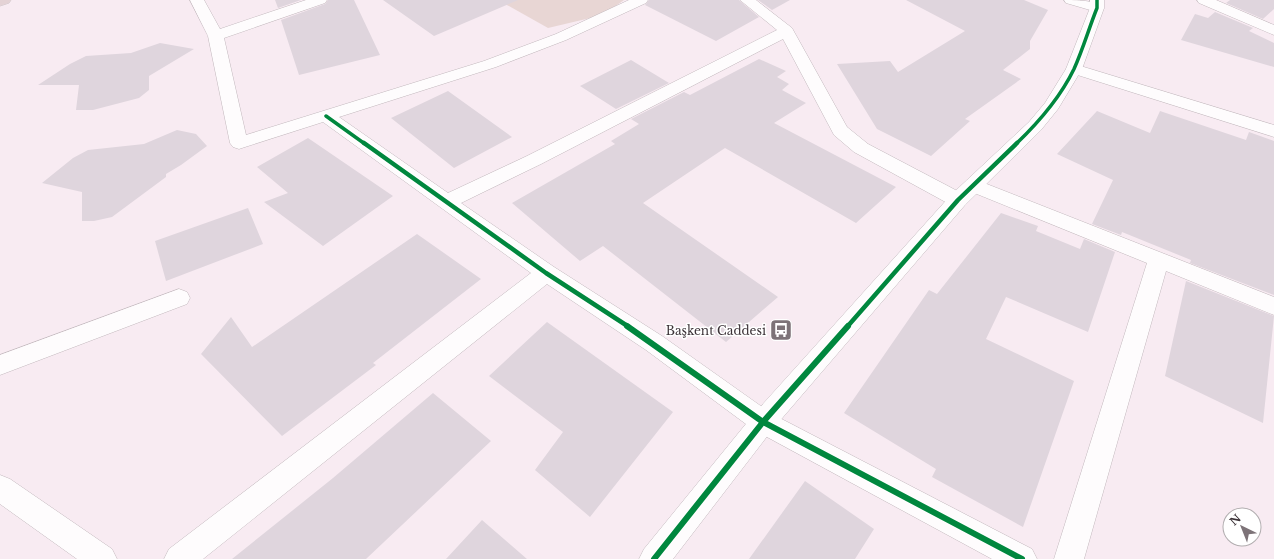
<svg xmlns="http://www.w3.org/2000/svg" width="1274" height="559" font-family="'Libre Baskerville',serif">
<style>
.green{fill:#e8d6d4}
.building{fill:#dfd5dd}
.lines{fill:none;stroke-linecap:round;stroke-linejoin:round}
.street-casing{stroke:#c2b8bd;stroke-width:1}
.secondary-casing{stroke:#c2b8bd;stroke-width:1}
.highway-casing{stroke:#d2cbce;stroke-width:1}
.street{fill:#fefcfd;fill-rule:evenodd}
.secondary{fill:#fefcfd;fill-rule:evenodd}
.highway{fill:#e4d2d5;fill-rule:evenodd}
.cycleway-far2-casing{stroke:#fff;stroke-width:5.5}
.cycleway-far1-casing{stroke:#fff;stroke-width:7}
.cycleway-casing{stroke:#fff;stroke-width:8}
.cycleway-far2{stroke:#00873e;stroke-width:3.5}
.cycleway-far1{stroke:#00873e;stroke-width:4.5}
.cycleway{stroke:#00873e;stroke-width:6}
.labels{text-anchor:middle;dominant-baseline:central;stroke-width:3;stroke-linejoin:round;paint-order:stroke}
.poi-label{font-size:12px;fill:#3b3237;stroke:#fff;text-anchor:end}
</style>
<rect width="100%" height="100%" fill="#f8ebf2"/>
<path class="green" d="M498 0H624L603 15 548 28Z"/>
<path class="building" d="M275 0H301L278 8Z
M328 0H354L380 55 299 75 281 20 325 4Z
M383 0H518L434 36Z
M649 0H739L759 17 716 41 645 5Z
M758 0H790L772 10Z
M906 0H1024L1048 10 1030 41V49L1003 70 1021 79 965 119 970 121 931 156 877 129 837 64 890 61 898 72 965 31Z
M1230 0H1274V9L1263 19 1226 3Z
M1215 12 1253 28 1249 31 1274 43V67L1181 40 1195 14 1208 18Z
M160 43 194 49 149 76V90L139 98 93 110H76L79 85H38L70 64 86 56 131 53Z
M759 59 786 71 777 77 789 84 782 90 806 103 774 123 896 187 856 223 725 148 643 203 778 297 726 342 603 246 580 261 512 203 615 144 611 141 639 124 631 119 684 92 690 95Z
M631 60 669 83 616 109 580 86Z
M448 91 512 137 454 168 391 118Z
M1097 111 1150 133 1160 111 1246 140 1249 132 1274 141V295L1190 263 1191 260 1122 232 1121 235 1092 224 1113 180 1057 154Z
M177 130 196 134 207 146 181 165 166 174V177L112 217 94 221H82V192L42 183 73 158 88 150 144 144Z
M308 138 393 196 323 246 264 202 288 193 257 167Z
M248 208 263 244 166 281 155 241Z
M1001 213 1038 226 1036 231 1080 249 1084 239 1115 252 1088 332 1006 297 986 339 1074 381 1023 527 932 477 936 469 844 413 929 290 937 294Z
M417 234 481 279 373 363 376 365 282 436 201 354 231 317 252 347Z
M1186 281 1274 316 1263 423 1165 376Z
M547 322 673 412 590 517 535 470 563 432 489 376Z
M433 393 491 441 366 559H232L333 478Z
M805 481 874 529 855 559H749Z
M482 520 527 559H446Z"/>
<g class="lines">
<g class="street-casing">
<path id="street" d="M190 0H204L220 29 306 0H327L325 3 224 38 246 135 484 61 556 34 629 0H648L646 3 566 40 496 67 339 117 448 193 527 156 777 30 740 0H756L792 28 847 127 868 144 965 195 968 200 965 205 958 207 951 205 854 152 834 135 783 39 541 164 461 203 554 267 662 336 772 414 1032 549 1037 559H992L754 430 646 350 547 284 203 559H164L169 549 531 273 323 122 245 147 239 149 233 147 230 143 208 36Z
M1064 0C1075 0 1097 0 1104 8L1102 11 1097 12 1066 3Z
M1197 0H1216L1274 25V35L1199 3Z
M1074 64 1274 125V137L1068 72 1066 69 1068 66Z
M974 179 1274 297V315L1166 271 1084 559H1054L1147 263 967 190 964 185 967 180Z
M179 289 187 292 190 298 187 304 0 375V355Z
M0 475 10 479 112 549 117 559H77L0 504Z"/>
</g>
<g class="secondary-casing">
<path id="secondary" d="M1090 0H1104V8L1082 69 1058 109 1041 130 965 205 772 430 673 559H639L644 549 754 414 951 195 1029 122 1045 103 1066 69 1090 8Z"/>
</g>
<g class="highway-casing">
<path id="highway" d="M0 0H11L9 3 0 6Z"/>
</g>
<use href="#street" class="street"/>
<use href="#secondary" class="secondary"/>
<use href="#highway" class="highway"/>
<g class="cycleway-far2-casing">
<path id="cycleway-far2" d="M326 116 365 144
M1016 144C1039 122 1060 98 1074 69 1083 49 1089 28 1097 8V0"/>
</g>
<g class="cycleway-far1-casing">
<path id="cycleway-far1" d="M364 143 546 273 629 327
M847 327 958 200 1017 143"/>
</g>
<g class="cycleway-casing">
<path id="cycleway" d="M627 326 763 422 1022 559
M654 559 763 422 848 326"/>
</g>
<use href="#cycleway-far2" class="cycleway-far2"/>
<use href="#cycleway-far1" class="cycleway-far1"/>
<use href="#cycleway" class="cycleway"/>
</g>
<defs>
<g id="bus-square" transform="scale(1.15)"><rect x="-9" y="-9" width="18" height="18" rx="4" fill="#7d7378" stroke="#fff"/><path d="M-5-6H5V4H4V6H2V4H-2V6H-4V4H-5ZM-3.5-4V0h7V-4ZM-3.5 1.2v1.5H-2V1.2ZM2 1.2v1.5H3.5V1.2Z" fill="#fff"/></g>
</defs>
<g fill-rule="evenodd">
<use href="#bus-square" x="781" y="330"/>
</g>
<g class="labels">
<g class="poi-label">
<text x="766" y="330">Başkent Caddesi</text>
</g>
</g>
<g transform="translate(1242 527) rotate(317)"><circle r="19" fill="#ffffff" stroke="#b1adaf"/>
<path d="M0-3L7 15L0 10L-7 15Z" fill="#7d7378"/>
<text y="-6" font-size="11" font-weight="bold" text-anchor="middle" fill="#3b3237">N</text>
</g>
</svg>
